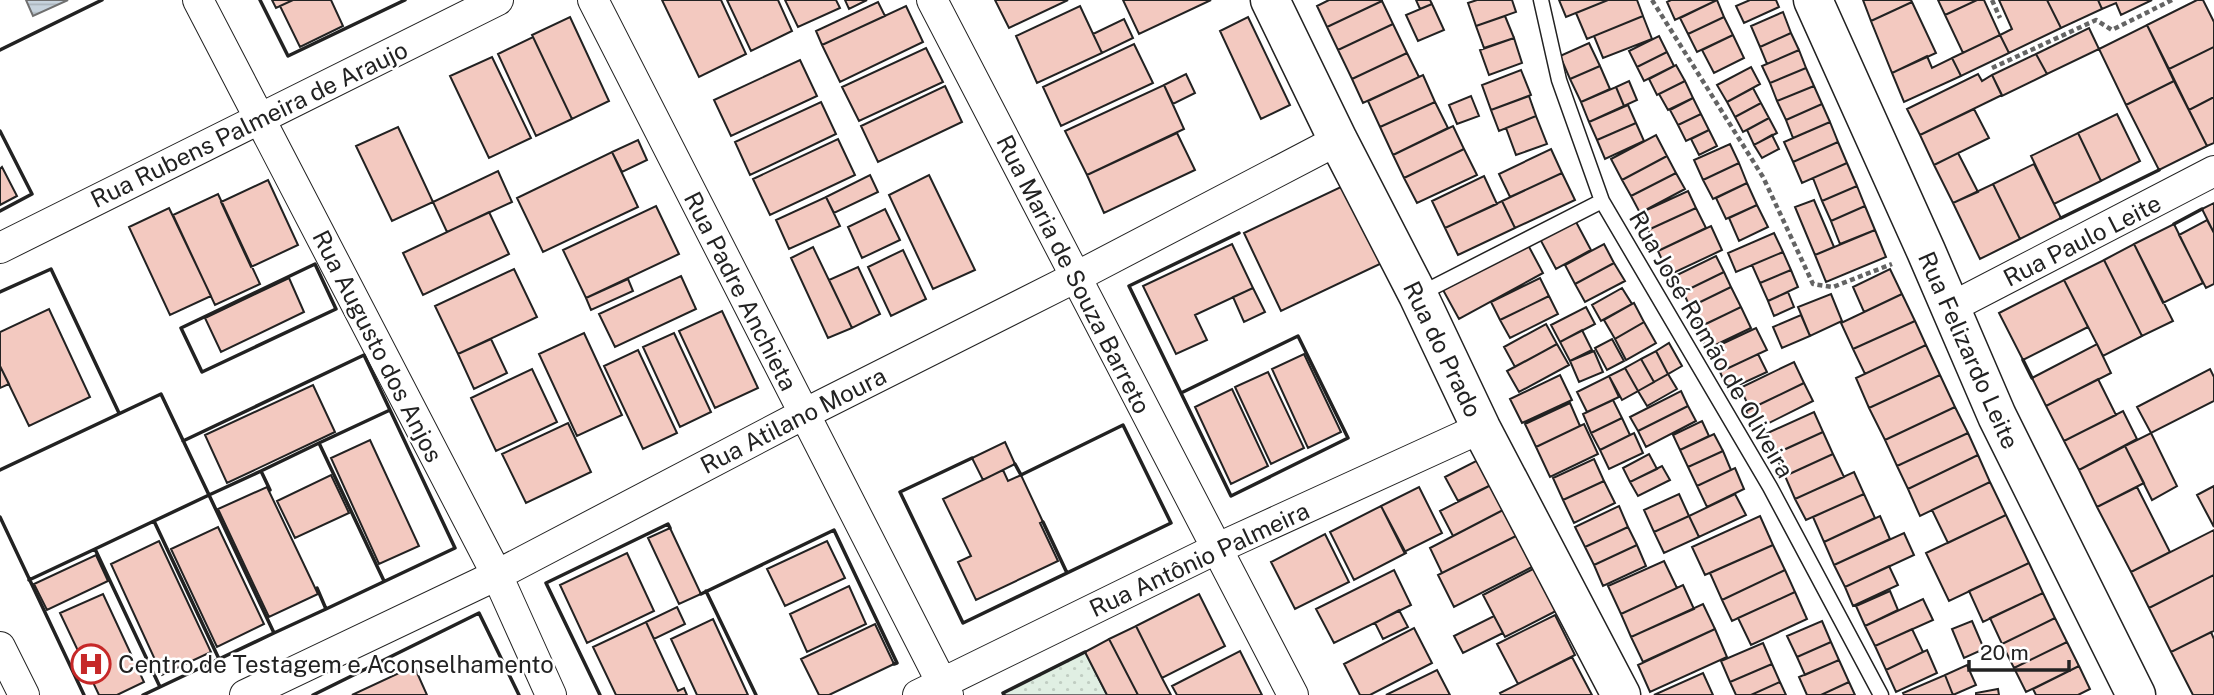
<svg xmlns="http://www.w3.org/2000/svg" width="2214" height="695" font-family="'Public Sans',sans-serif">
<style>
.grass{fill:url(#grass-dots);stroke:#6f6f6f;stroke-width:2}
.water{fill:url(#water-rules);stroke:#6f6f6f;stroke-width:2}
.building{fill:#f3c9c0;stroke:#222;stroke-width:2}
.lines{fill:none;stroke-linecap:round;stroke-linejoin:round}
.lane-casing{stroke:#222;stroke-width:17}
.street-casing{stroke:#222;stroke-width:32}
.primary-casing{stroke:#222;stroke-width:41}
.path{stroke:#646464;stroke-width:4.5;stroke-dasharray:5 3.5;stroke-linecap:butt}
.lane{stroke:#fff;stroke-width:14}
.street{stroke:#fff;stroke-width:30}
.primary{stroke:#fff;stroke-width:38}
.wall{stroke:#222;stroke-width:3.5}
.labels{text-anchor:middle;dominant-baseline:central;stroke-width:5;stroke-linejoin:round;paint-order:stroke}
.street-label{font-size:24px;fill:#222;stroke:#fff}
.poi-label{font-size:24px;fill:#222;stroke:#fff;text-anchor:start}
</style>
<defs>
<pattern id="grass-dots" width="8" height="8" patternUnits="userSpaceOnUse" patternTransform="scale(1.75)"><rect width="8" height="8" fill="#e0efe3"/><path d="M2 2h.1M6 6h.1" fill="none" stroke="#c0cdc2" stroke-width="1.8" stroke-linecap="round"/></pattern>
<pattern id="water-rules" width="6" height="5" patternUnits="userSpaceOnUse" patternTransform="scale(1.75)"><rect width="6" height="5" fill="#c7d3dd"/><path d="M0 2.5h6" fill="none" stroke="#abb5bd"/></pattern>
</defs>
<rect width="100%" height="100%" fill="#fff"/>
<path class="grass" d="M1085 652 1107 695H1004L1003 693Z"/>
<path class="water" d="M26 0H68L33 16Z"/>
<path class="building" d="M272 0H293L276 8Z
M293 0H331L343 26 300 47 280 6Z
M662 0H721L746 54 699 77Z
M727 0H778L792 31 751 51Z
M785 0H836L840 8 798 27Z
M845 0H867L849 9Z
M995 0H1068L1009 28Z
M1123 0H1211L1139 34Z
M1329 0H1382V1L1327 27 1317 6Z
M1416 0H1430L1432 4 1420 9Z
M1477 0H1512L1516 12 1476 26 1468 3Z
M1559 0H1608L1566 17Z
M1608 0H1637L1643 16 1587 39 1576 13Z
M1671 0H1717L1675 20 1667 2Z
M1717 0 1724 17 1688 34 1680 18Z
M1750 0H1776L1779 7 1744 23 1736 6Z
M1863 0H1911L1912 2 1871 21Z
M1938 0H1977L1945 15Z
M1977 0H1984L2000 35 1963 53 1945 15Z
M1999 0H2047L2061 28 2009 53 2000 35 2012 29Z
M2047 0H2098L2102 9 2061 28Z
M2098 0H2152L2121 15 2116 3 2102 9Z
M2197 0H2203L2214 22V47L2169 69 2147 25Z
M1382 1 1393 24 1338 50 1327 27Z
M878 2 885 16 822 45 816 31Z
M1912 2 1936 53 1892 73 1871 21Z
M1432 4 1444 30 1418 41 1406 15Z
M906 6 923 42 840 82 822 45Z
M1080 6 1102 53 1037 83 1016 36Z
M1783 12 1791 33 1760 47 1751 26Z
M1505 16 1514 38 1484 48 1476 26Z
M1643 16 1652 39 1603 58 1594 36Z
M570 17 609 101 572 119 532 35Z
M1248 17 1290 105 1261 119 1220 31Z
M1724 17 1733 35 1697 52 1688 34Z
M1124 19 1133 38 1102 53 1093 34Z
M1393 24 1407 53 1352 79 1338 50Z
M2147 25 2174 81 2126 105 2099 49Z
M2089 28 2099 49 2047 74 2036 54Z
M1791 33 1799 50 1767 64 1760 47Z
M1733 35 1744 58 1714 73 1702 50Z
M2000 35 2009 53 1961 76 1952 58Z
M1659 36 1667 52 1637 67 1629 51Z
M533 37 572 119 536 136 498 54Z
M1514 38 1522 63 1489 75 1480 50Z
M1589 43 1600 66 1570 79 1560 56Z
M1134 44 1153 83 1061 126 1043 87Z
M2214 47V97L2189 110 2169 69Z
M926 48 943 82 859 121 842 87Z
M1799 50 1806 68 1770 83 1762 66Z
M1667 52 1674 66 1644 81 1637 67Z
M1407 53 1419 77 1363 103 1352 79Z
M2036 54 2047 74 2002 96 1992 75Z
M1927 56 1932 68 1952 58 1961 76 1904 102 1892 73Z
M492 57 531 138 489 158 450 76Z
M800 60 817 96 731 136 714 100Z
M1676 65 1685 81 1657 95 1649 79Z
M1600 66 1610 89 1581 102 1570 79Z
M1751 67 1760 84 1727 102 1717 85Z
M1806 68 1814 86 1777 101 1770 83Z
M1521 70 1531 95 1491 110 1482 85Z
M1186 74 1195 93 1173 104 1164 85Z
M1978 74 1982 81 1992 75 2002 95 1920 135 1907 109Z
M1423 75 1435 102 1380 127 1368 101Z
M1629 81 1637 100 1624 106 1616 87Z
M1685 81 1693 98 1668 110 1659 94Z
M2174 81 2207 146 2159 170 2126 105Z
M1164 85 1184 129 1087 175 1065 131Z
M945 86 962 122 878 162 861 126Z
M1814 86 1822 104 1786 120 1777 101Z
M1616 87 1624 106 1589 122 1581 102Z
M1753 88 1761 103 1735 117 1727 102Z
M1471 96 1479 116 1457 124 1449 105Z
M1529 96 1536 116 1499 131 1491 110Z
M2214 97V143L2207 146 2189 110Z
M1693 98 1701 114 1678 125 1670 110Z
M821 102 836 134 750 175 735 142Z
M1435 102 1448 128 1393 155 1380 127Z
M1761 103 1769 118 1743 132 1735 117Z
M1822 104 1830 122 1793 138 1786 120Z
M1628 105 1636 123 1597 140 1589 122Z
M1974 109 1989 138 1934 165 1920 135Z
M1701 114 1709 130 1686 141 1678 125Z
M2117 114 2140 161 2101 181 2078 133Z
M1536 116 1547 144 1516 155 1506 128Z
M1769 118 1777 133 1754 145 1747 130Z
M1830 122 1838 142 1793 162 1784 142Z
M1636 123 1644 141 1605 159 1597 140Z
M1453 126 1464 149 1404 178 1393 155Z
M398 127 433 202 392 221 356 146Z
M1709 130 1717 146 1699 155 1691 139Z
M1177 133 1195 170 1104 213 1087 175Z
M2078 133 2101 181 2054 204 2031 156Z
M1656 135 1667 156 1622 180 1611 159Z
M1772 135 1779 149 1762 158 1754 145Z
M838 139 855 175 770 215 753 179Z
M638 140 647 160 622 172 612 152Z
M1838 142 1847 163 1802 183 1793 162Z
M1730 144 1739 163 1703 180 1694 160Z
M1464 149 1477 175 1417 203 1404 178Z
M1551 149 1562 173 1510 197 1499 174Z
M612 152 638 207 543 252 517 198Z
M1958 153 1978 192 1953 203 1934 165Z
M1667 156 1676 173 1631 196 1622 180Z
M1739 163 1747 183 1713 199 1703 180Z
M1847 163 1857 186 1822 201 1813 178Z
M2034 164 2061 218 2020 239 1993 184Z
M2 167 17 196 0 205V169Z
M498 171 512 202 447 232 433 202Z
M1562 173 1575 200 1515 228 1502 201Z
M1676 173 1685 189 1640 213 1631 196Z
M870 175 878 192 834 213 826 197Z
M929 175 975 270 933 289 889 195Z
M1484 176 1497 204 1445 228 1432 201Z
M268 180 298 245 251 267 221 202Z
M1747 183 1757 205 1726 219 1716 198Z
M1993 184 2020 239 1980 259 1953 203Z
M1345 185 1382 263 1281 311 1244 233Z
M1857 186 1865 206 1831 221 1822 201Z
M1688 191 1696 208 1648 230 1640 213Z
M218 194 260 284 215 305 173 215Z
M826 197 840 226 789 249 776 220Z
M1814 200 1834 247 1815 255 1795 207Z
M1502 201 1515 228 1458 255 1445 228Z
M2214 203V233L2202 209Z
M1757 205 1768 227 1739 241 1729 218Z
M656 206 679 254 586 298 563 250Z
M1865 206 1875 230 1840 244 1831 221Z
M169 208 211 296 170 315 129 227Z
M1696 208 1706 228 1658 251 1648 230Z
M885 209 900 240 862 258 848 227Z
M489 212 509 254 423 295 403 253Z
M1575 220 1591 250 1556 269 1540 239Z
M2207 220 2214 233V284L2206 288 2179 235Z
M2174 224 2203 283 2163 303 2134 244Z
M1711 226 1722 250 1669 275 1658 251Z
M1875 230 1886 257 1826 282 1815 255Z
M1774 233 1783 252 1736 272 1728 253Z
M1232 244 1253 288 1195 315 1207 340 1176 354 1143 286Z
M1604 244 1614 263 1575 284 1565 265Z
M2134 244 2173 321 2142 336 2104 260Z
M1528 245 1543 273 1459 319 1443 290Z
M813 247 852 328 828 338 791 258Z
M903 250 926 299 891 316 868 267Z
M1783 252 1791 270 1760 283 1752 265Z
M1716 256 1724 272 1683 292 1675 276Z
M2104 260 2142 336 2103 356 2064 280Z
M1614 263 1625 281 1585 302 1575 284Z
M858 267 880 314 852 328 829 280Z
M514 269 537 317 458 354 435 306Z
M1890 269 1902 294 1864 312 1853 287Z
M1791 270 1798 287 1768 301 1760 283Z
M1724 272 1731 287 1690 307 1683 292Z
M681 276 696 309 615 347 599 314Z
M289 278 304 312 221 352 205 318Z
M1540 278 1549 296 1500 320 1491 302Z
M628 279 633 291 591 310 586 298Z
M2064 280 2088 327 2023 360 1999 313Z
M1731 287 1741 307 1700 327 1690 307Z
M1253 288 1265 312 1244 322 1233 297Z
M1622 288 1632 304 1601 321 1592 305Z
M1788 292 1794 307 1774 316 1768 301Z
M1831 294 1842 321 1810 336 1798 307Z
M1902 294 1915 321 1853 349 1841 323Z
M1549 296 1558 314 1510 338 1500 320Z
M1634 303 1644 322 1615 339 1604 320Z
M1586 307 1595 324 1560 342 1551 325Z
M1741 307 1751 328 1707 349 1697 328Z
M49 309 90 397 29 426 0 366V332Z
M722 311 758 388 715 408 679 331Z
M1801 315 1810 336 1782 348 1773 327Z
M1915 321 1926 345 1865 374 1853 349Z
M1644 322 1656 343 1626 360 1615 339Z
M1546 324 1557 344 1515 367 1504 347Z
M1756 328 1767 350 1720 372 1709 350Z
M1582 330 1592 350 1570 361 1560 342Z
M584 333 622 415 577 436 539 354Z
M674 333 711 412 680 427 643 347Z
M491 339 507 373 474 389 458 354Z
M1612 339 1624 361 1607 370 1595 348Z
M1669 343 1682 366 1668 374 1656 351Z
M1557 344 1569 365 1519 392 1507 371Z
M2097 344 2111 373 2046 406 2032 378Z
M1926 345 1940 375 1869 408 1856 378Z
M638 350 677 433 643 449 604 366Z
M1594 351 1603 372 1579 382 1570 361Z
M1656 351 1668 374 1654 382 1641 359Z
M1304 354 1341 432 1308 448 1272 369Z
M1758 354 1767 372 1728 390 1720 372Z
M1641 359 1654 382 1638 391 1625 368Z
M1794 362 1804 383 1750 409 1740 388Z
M0 366 9 384 0 388Z
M1625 368 1638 391 1622 400 1609 376Z
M532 369 557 422 496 451 471 398Z
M2210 369 2214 377V401L2151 433 2137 407Z
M1268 372 1304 448 1271 464 1235 387Z
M1668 374 1677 389 1647 406 1638 391Z
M1560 375 1572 400 1522 423 1510 399Z
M1940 375 1955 407 1885 440 1869 408Z
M1609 376 1619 397 1587 412 1577 392Z
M2098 379 2116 415 2064 441 2046 406Z
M1804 383 1813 401 1755 430 1746 411Z
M313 385 335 432 227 483 205 435Z
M1232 389 1268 466 1231 484 1195 407Z
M1681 391 1688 406 1638 431 1630 417Z
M1613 400 1622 418 1591 433 1583 414Z
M1570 403 1580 426 1536 447 1525 424Z
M1688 406 1696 421 1646 447 1638 431Z
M1955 407 1968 433 1897 466 1885 440Z
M2123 411 2137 439 2079 470 2064 441Z
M1814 412 1823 432 1770 456 1761 436Z
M1622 418 1630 435 1600 450 1591 433Z
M1702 421 1709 436 1680 450 1673 435Z
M568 423 591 472 526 503 502 454Z
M1584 424 1598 454 1550 477 1536 447Z
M1823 432 1833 454 1785 476 1775 454Z
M1634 433 1643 453 1609 469 1600 450Z
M1968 433 1978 455 1908 489 1897 466Z
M2151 433 2177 486 2152 500 2125 446Z
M1714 434 1723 451 1688 467 1680 450Z
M370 440 419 546 379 564 331 458Z
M1005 442 1015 464 983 480 972 458Z
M2125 446 2144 483 2097 507 2079 470Z
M1723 451 1731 470 1697 486 1688 467Z
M1649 454 1657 469 1630 482 1623 468Z
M1833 454 1844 477 1795 499 1785 476Z
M1978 455 1990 482 1920 516 1908 489Z
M1480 459 1493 484 1458 501 1445 477Z
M1594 459 1604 481 1563 500 1553 478Z
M1662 466 1670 480 1638 496 1630 482Z
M1735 468 1744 489 1707 507 1697 486Z
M1003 470 1008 481 1021 475 1043 522 1040 523 1058 561 976 600 958 562 971 556 943 499Z
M1854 472 1864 494 1806 520 1795 499Z
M331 475 349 513 295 538 277 501Z
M1604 481 1615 503 1574 523 1563 500Z
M1990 482 2006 515 1948 543 1932 510Z
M1493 484 1505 509 1453 536 1440 511Z
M2214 486V527L2197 495Z
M267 487 318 594 269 617 218 509Z
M1419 487 1442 533 1404 552 1381 506Z
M2137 487 2170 552 2131 572 2097 507Z
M1679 494 1689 516 1654 532 1644 510Z
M1735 494 1746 515 1699 537 1689 516Z
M1864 494 1875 518 1824 542 1813 517Z
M1381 506 1406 553 1354 580 1330 532Z
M1619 506 1628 527 1585 547 1575 527Z
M1505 509 1518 535 1442 573 1430 548Z
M2006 515 2029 563 1949 601 1926 553Z
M1689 516 1699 537 1664 553 1654 532Z
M1760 516 1773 545 1705 575 1692 547Z
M1880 516 1890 539 1834 565 1824 542Z
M218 527 264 624 217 647 171 549Z
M1628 527 1637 545 1594 565 1585 547Z
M670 528 701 594 679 604 648 538Z
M2214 530V575L2149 608 2131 572Z
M1904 533 1914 555 1845 587 1834 565Z
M1325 534 1349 582 1295 609 1271 562Z
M1518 535 1534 566 1454 607 1438 575Z
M159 541 211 652 162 675 111 564Z
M827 541 845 578 785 606 767 569Z
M1637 545 1646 566 1603 586 1594 565Z
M1773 545 1785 570 1722 600 1710 573Z
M627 553 654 611 587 643 560 585Z
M96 555 108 581 47 610 34 584Z
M1664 561 1677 588 1621 614 1608 586Z
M2029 563 2043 593 1983 622 1969 591Z
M1889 566 1898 585 1853 606 1845 587Z
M1535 568 1556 611 1505 637 1483 595Z
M1394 570 1411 605 1334 643 1316 609Z
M1785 570 1795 592 1732 621 1722 600Z
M2214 575V631L2171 652 2149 608Z
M1683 585 1694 609 1631 637 1621 614Z
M849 586 866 624 807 652 790 614Z
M1890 591 1898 610 1865 626 1856 606Z
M1795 592 1807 619 1751 645 1738 618Z
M2043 593 2055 618 2002 644 1990 618Z
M103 594 144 682 117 695H99L60 613Z
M1199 594 1225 646 1162 678 1136 626Z
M1923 599 1933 620 1875 646 1865 626Z
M1703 604 1715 629 1643 662 1631 637Z
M677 607 685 624 654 639 646 622Z
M1399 610 1408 627 1383 639 1375 623Z
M1555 615 1575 655 1518 684 1497 644Z
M1494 616 1503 633 1463 653 1454 636Z
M2055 618 2067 642 2014 668 2002 644Z
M713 619 742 682 748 695H697L671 639Z
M1822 621 1831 642 1797 657 1787 636Z
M1972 621 1984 649 1964 658 1952 629Z
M646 622 678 691 684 688 687 695H616L593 647Z
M875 624 894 664 829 695H819L801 659Z
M1136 626 1162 678 1171 695H1138L1109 639Z
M1414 628 1432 663 1370 695H1360L1344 664Z
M1715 629 1727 657 1650 692 1638 665Z
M1912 629 1923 652 1886 670 1875 646Z
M2211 632 2214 639V695H2193L2171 652Z
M1109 639 1138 695H1107L1085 652Z
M1831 642 1839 660 1805 675 1797 657Z
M2067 642 2079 666 2026 692 2014 668Z
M1763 643 1772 664 1730 682 1721 661Z
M1927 650 1937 673 1896 692 1886 670Z
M1240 651 1262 695H1177L1172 686Z
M1572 657 1592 695H1501L1500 693Z
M1839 660 1849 682 1821 695H1807L1799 677Z
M1772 664 1780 682 1751 695H1736L1730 682Z
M1967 665 1976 685 1953 695 1945 675Z
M414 666 427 695H352Z
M2079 666 2090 689 2078 695H2036L2033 689Z
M1437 670 1450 695H1386Z
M1703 673 1713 695H1654Z
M1945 675 1953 695H1904L1903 693Z
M1780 682 1786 695H1751Z
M1849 682 1855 695H1821Z
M1998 689 1999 695H1976V693Z"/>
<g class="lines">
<g class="lane-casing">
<path id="lane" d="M1541 0 1559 80 1602 201 1770 487 1881 695
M1420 294 1602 201"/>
</g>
<g class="street-casing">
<path id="street" d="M198 0 497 575 551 695
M593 0 948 695
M932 0 1293 695
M0 248 498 0
M1950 308 2214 171
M0 647 24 695
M245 695 497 575 804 414 1076 277 1338 140
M918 695 1216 549 1481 428"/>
</g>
<g class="primary-casing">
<path id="primary" d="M1270 0 1338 140 1418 295 1481 428 1621 695
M1813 0 1926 251 1997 416 2136 695"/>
</g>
<path class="path" d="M1652 0 1763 177 1813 284 1833 287 1892 264
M1992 0 2000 18
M1992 68 2096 20 2112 30 2172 0"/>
<use href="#lane" class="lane"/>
<use href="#street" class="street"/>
<use href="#primary" class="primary"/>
<path class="wall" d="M260 0 288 56 405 0
M0 50 102 0
M0 131 32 194 0 211
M2061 218 2159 170
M2174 224 2202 209
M315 264 336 309 202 372 181 328Z
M0 292 51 269 119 413
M2023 360 2032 378
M1181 393 1298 336 1348 438 1231 496 1129 286 1239 233
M183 441 364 355 390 410
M972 458 900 492 963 623 1171 523 1123 425 1021 475 1015 464
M0 470 161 394 209 495 261 471 270 490
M261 471 319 443
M0 517 84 695
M1043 522 1067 573
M95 549 154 521
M29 580 95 549 160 687 143 695
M706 591 756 695
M701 594 834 530 897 663 894 664
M326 609 455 548 390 410 319 443 384 581
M274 633 326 609 317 588
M160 687 274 633 209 495 154 521 219 659
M313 695 479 613 519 695
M600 695 546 583 668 524 670 528
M1004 695 1003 693 1085 652"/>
</g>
<defs>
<g id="hospital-ring" transform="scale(2.0125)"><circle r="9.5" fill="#fff" stroke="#c62828" stroke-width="1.5"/><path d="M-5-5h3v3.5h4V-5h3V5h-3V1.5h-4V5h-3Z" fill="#c62828"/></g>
</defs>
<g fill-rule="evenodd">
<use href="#hospital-ring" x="91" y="664"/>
</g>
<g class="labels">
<g class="street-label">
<text transform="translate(249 124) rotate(-26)">Rua Rubens Palmeira de Araujo</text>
<text transform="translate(2082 240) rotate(-27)">Rua Paulo Leite</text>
<text transform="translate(1074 274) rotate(63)">Rua Maria de Souza Barreto</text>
<text transform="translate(741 291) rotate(63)">Rua Padre Anchieta</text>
<text transform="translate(1712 344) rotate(60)">Rua José Romão de Oliveira</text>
<text transform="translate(378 346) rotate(63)">Rua Augusto dos Anjos</text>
<text transform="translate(1443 349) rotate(64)">Rua do Prado</text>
<text transform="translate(1969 350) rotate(66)">Rua Felizardo Leite</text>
<text transform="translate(793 420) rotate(-27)">Rua Atilano Moura</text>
<text transform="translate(1199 559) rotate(-25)">Rua Antônio Palmeira</text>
</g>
<g class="poi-label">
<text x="118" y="664">Centro de Testagem e Aconselhamento</text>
</g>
</g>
<path d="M1969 660v10h100v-10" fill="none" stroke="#222222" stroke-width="3.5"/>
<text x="1980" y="660" font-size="21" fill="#222222" stroke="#ffffff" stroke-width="5" paint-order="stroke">20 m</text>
</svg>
